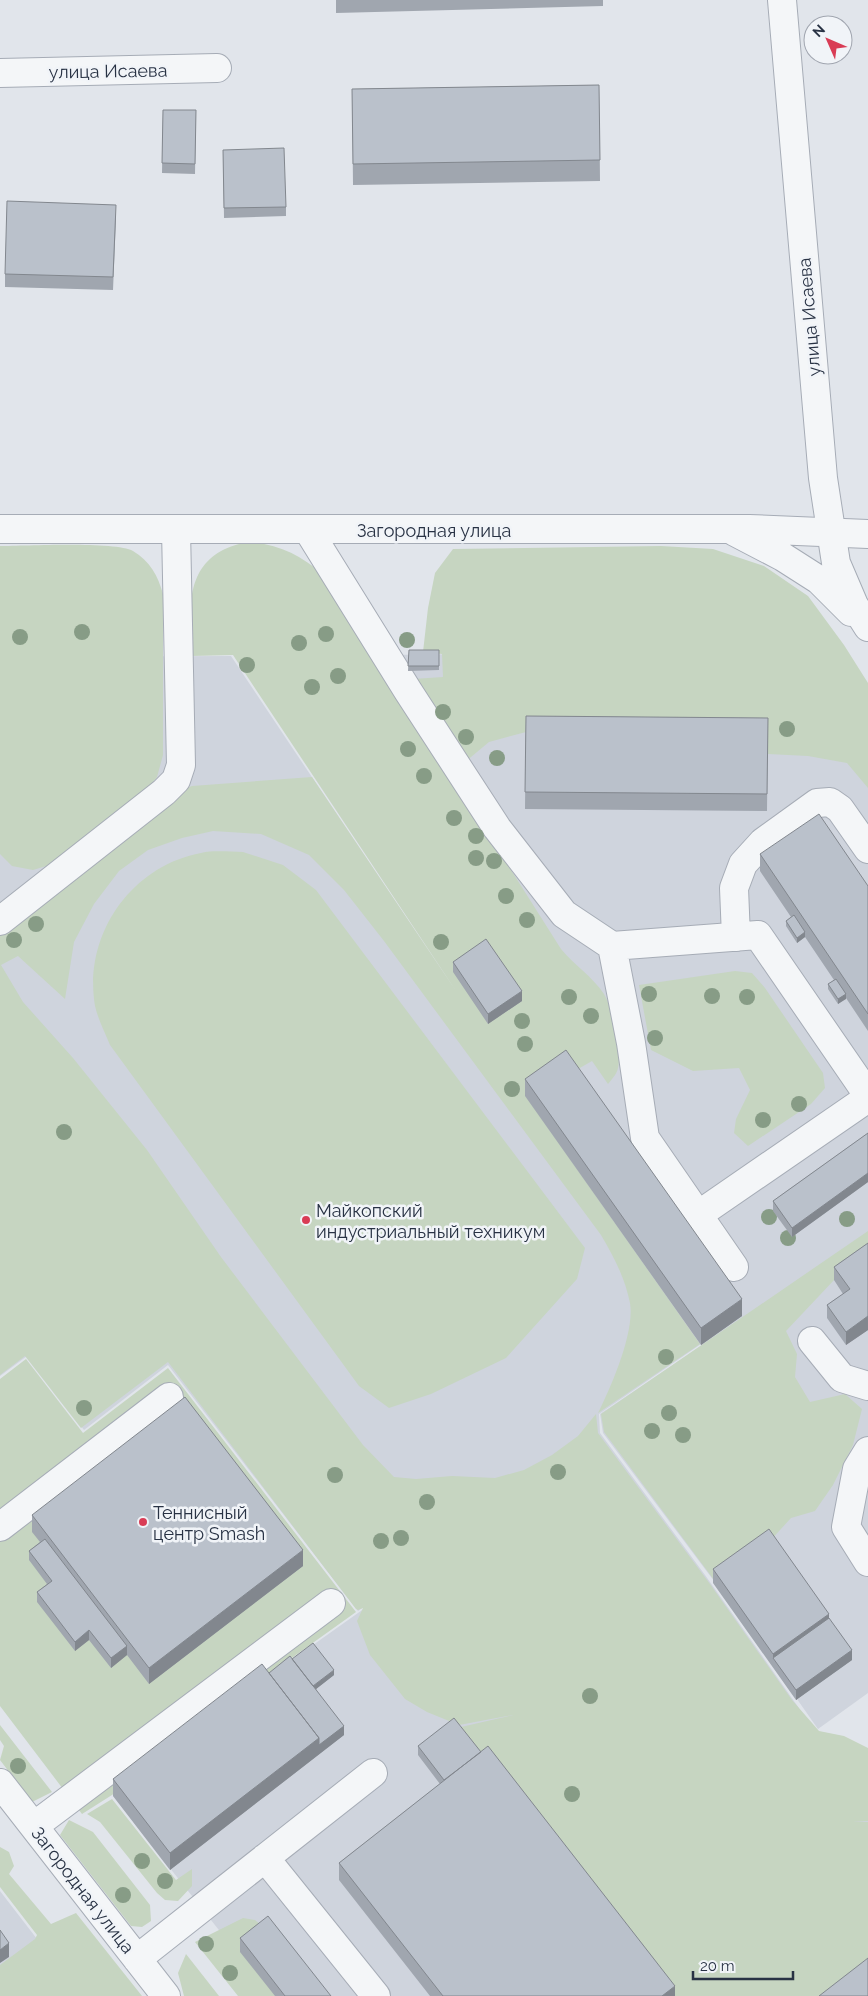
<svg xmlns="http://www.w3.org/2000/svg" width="868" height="1996" font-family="Raleway,sans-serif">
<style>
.built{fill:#cfd4dd}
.green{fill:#c6d5c1}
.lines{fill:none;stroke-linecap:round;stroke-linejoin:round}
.minor-casing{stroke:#a6acb6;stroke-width:30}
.minor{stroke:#f4f6f8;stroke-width:28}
.tree{fill:#879c86}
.wall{fill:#a0a6af}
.shaded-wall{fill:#82878e}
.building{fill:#bac1cb;stroke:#82878e}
.poi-dot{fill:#d93c55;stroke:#f1f4f8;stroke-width:2}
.labels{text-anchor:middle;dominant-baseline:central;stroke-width:5;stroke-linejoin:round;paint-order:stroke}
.street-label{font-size:18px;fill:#283244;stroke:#f1f4f8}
.poi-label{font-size:18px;fill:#283244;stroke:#f1f4f8;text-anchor:start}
</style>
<rect width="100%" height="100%" fill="#e1e5eb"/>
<path class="built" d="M817 650 868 720V1693L818 1729 714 1581 603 1433 600 1414 701 1346V1344L599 1414 600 1433 705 1575 868 1806V1973L673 1996 365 1606 358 1611 168 1365 84 1430 27 1356 0 1376V657L231 656 525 1096 616 1225 386 655Z
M365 1608 668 1996H271L113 1796 261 1682Z
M0 1891 81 1996H0Z"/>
<path class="green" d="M248 542C279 544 300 555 324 575L561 949C574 965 592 976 604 994 613 1009 622 1051 618 1068 617 1074 611 1080 608 1084L592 1061 571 1073 566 1067 525 1095 700 1344 598 1413C611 1387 635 1332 630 1303 625 1278 614 1257 601 1235L384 941 344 890 309 855 261 834 213 831 182 838 148 850 119 871 94 904 74 942 65 999 18 956 1 965 23 1002 73 1058 147 1150 221 1257 363 1445 394 1477 416 1479 452 1476 495 1478 524 1470 552 1455 578 1436 596 1414 598 1433 710 1584 792 1700 819 1731 844 1736 868 1748V1821H853L868 1822V1972L838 1996H673L461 1727 513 1715 459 1725 427 1712 405 1699 370 1655 357 1621 363 1608 358 1610 356 1609 168 1362 81 1428 25 1356 0 1375V932L176 792 192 786 312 777 456 991 233 655 191 656C189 603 184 554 248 542Z
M0 546C26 546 115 541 133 551 150 561 158 576 163 594V755L157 777 148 789 53 864 33 870 12 866 0 854Z
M661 546 713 549 764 566 808 596 844 645 868 683V788L847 763 808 756 768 754V734L526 732 489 742 465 762 413 679 443 677 442 654 423 652 428 608 435 573 453 549Z
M243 852 283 865 316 890 585 1248 577 1279 506 1358 431 1394 389 1408 359 1386 110 1045C105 1033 98 1019 95 1006 83 935 131 866 201 853 214 850 230 852 243 852Z
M735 971 752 973 765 988 823 1073 825 1088 811 1104 748 1146 734 1133 736 1119 750 1090 739 1068 693 1071 651 1050 639 985Z
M868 1231V1256L835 1279 786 1331 797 1354 795 1377 810 1402 845 1394 862 1409 853 1445 833 1485 815 1511 791 1518 770 1541 714 1580 604 1432 601 1414Z
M26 1359 83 1433 168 1368 356 1612 261 1680 112 1795 82 1814 0 1706V1379Z
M0 1725 52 1792 32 1802 0 1760 4 1746 0 1740Z
M112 1799 176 1880 192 1869V1886L178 1901 165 1900 157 1893 100 1822 87 1814Z
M69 1820 93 1832 150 1905 151 1921 142 1927 131 1926 60 1835Z
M0 1847 9 1852 14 1866 9 1874 51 1924 76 1913 142 1996H0V1965L35 1939 37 1935 0 1887Z
M243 1918 255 1920 267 1930 275 1996H238L195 1942Z
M186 1954 219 1996H184L178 1973Z"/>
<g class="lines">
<g class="minor-casing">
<path id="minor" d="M782 0 823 478 836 563 854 605 868 627
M0 73 217 68
M0 529H749L868 534
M308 530 408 691 497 828 564 914 612 946 758 935 868 1095
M735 532 783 557 819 580 851 612
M0 921 164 792 176 780 181 765 176 530
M736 937 734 888 743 864 763 842 817 803 830 802 840 809 868 849
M612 946 631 1043 645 1138 734 1267
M698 1215 868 1098
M812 1341 842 1378 868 1386
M868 1451 857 1469 846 1527 868 1562
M0 1527 169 1397
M0 1783 166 1996
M34 1826 331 1603
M265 1858 376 1996
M137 1959 373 1773"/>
</g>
<use href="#minor" class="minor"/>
</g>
<g class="tree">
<circle cx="82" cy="632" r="8"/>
<circle cx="326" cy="634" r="8"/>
<circle cx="20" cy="637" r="8"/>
<circle cx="407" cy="640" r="8"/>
<circle cx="299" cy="643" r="8"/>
<circle cx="247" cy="665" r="8"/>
<circle cx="338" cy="676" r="8"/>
<circle cx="312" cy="687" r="8"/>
<circle cx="443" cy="712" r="8"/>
<circle cx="787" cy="729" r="8"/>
<circle cx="466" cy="737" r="8"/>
<circle cx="408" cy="749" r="8"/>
<circle cx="497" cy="758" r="8"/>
<circle cx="424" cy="776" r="8"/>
<circle cx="454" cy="818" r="8"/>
<circle cx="476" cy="836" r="8"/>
<circle cx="476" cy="858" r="8"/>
<circle cx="494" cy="861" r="8"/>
<circle cx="506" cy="896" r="8"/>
<circle cx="527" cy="920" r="8"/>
<circle cx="36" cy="924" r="8"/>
<circle cx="14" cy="940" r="8"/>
<circle cx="441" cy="942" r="8"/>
<circle cx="649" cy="994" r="8"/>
<circle cx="712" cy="996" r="8"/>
<circle cx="569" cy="997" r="8"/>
<circle cx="747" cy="997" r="8"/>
<circle cx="591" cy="1016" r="8"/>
<circle cx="522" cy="1021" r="8"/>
<circle cx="655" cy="1038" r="8"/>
<circle cx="525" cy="1044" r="8"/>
<circle cx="512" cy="1089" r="8"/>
<circle cx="799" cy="1104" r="8"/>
<circle cx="763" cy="1120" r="8"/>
<circle cx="64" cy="1132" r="8"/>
<circle cx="769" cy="1217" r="8"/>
<circle cx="847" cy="1219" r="8"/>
<circle cx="788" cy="1238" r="8"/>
<circle cx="666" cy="1357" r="8"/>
<circle cx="84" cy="1408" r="8"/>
<circle cx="669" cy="1413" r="8"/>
<circle cx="652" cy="1431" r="8"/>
<circle cx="683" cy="1435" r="8"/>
<circle cx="558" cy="1472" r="8"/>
<circle cx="335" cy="1475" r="8"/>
<circle cx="427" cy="1502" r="8"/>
<circle cx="401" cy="1538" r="8"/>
<circle cx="381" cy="1541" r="8"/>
<circle cx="590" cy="1696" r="8"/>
<circle cx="18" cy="1766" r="8"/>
<circle cx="572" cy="1794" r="8"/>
<circle cx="142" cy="1861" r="8"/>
<circle cx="165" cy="1881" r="8"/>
<circle cx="123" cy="1895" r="8"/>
<circle cx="206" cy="1944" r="8"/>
<circle cx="230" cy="1973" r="8"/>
</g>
<path class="wall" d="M336 0H603V6L336 13Z
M599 85 600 181 353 185 352 89Z
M163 110H196L195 174 162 173Z
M223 150 286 207V216L224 218Z
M116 218 113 290 5 287V274Z
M409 650H439V670L408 671Z
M526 716 768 718 767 811 525 809Z
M760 854 868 886V1031L846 998 838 1004 828 989V984L834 980 805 937 797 943 786 926V921L791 917 760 871Z
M453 962 522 1001 488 1024 453 972Z
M525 1079 742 1316 701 1345 525 1096Z
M868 1133V1182L792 1237 773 1211V1201Z
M868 1243V1330L846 1345 827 1318V1305L843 1294 834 1280V1267Z
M32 1515 303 1566 149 1684 127 1655 111 1668 89 1640 75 1651 37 1602V1592L47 1584 29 1560V1551L40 1542 32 1532Z
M713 1569 829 1618 852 1660 796 1700 713 1583Z
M292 1659 334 1675 316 1689 344 1735 170 1870 113 1796V1779L269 1673Z
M418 1746 675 1996H430L339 1880V1863L440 1784 418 1755Z
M240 1938 331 1996H275L240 1952Z"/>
<path class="shaded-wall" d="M805 932V937L797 943V938Z
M522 991V1001L488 1024V1014Z
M846 994V999L838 1004V999Z
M868 1173V1182L792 1237V1228Z
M742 1299V1316L701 1345V1328Z
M868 1316V1330L846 1345V1332Z
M303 1550V1566L149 1684V1668Z
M829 1614V1627L773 1658V1667V1654Z
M89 1630V1640L75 1651V1642Z
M127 1646V1655L111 1668V1658Z
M852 1650V1660L796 1700V1690Z
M334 1670V1675L311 1693V1688Z
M344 1726V1735L170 1870V1853L319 1738Z
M9 1943V1957L0 1963V1950Z
M675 1986V1996H662Z"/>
<path class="building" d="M599 85 600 160 353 164 352 89Z
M163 110H196L195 164 162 163Z
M284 148 286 207 224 208 223 150Z
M7 201 116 205 113 277 5 274Z
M409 650H439V666H408Z
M526 716 768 718 767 794 525 792Z
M819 814 868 886V1014L760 854Z
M794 915 805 932 797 938 786 921Z
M486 939 522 991 488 1014 453 962Z
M836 979 846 994 838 999 828 984Z
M566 1050 742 1299 701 1328 525 1079Z
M868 1133V1173L792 1228 773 1201Z
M868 1243V1316L846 1332 827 1305 850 1289 834 1267Z
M185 1397 303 1550 149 1668 32 1515Z
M769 1529 829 1614 773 1654 713 1569Z
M45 1539 127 1646 111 1658 89 1630 75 1642 37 1592 52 1581 29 1551Z
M829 1618 852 1650 796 1690 773 1658Z
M313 1643 334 1670 313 1686 292 1659Z
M290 1656 344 1726 319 1745V1738L269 1673Z
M262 1664 319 1738 170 1853 113 1779Z
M454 1718 481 1752 444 1780 418 1746Z
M488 1746 675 1986 662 1996H443L339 1863Z
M268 1916 331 1996H285L240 1938Z
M0 1930 9 1943 0 1950Z
M868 1958V1996H819Z"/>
<g class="poi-dot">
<circle cx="306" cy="1220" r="5"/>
<circle cx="143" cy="1522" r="5"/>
</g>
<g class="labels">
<g class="street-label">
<text transform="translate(108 71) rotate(-1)">улица Исаева</text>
<text transform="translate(809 317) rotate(-95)">улица Исаева</text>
<text x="434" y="530">Загородная улица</text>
<text transform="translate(83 1890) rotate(52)">Загородная улица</text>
</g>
<g class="poi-label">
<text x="316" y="1210">Майкопский<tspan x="316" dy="21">индустриальный техникум</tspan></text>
<text x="153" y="1512">Теннисный<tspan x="153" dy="21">центр Smash</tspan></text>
</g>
</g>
<g transform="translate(828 40) rotate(315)"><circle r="24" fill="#f1f4f8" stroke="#a1a6b0"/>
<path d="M0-4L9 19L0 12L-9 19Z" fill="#d93c55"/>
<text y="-8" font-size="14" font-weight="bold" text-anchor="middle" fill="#283244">N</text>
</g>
<path d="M693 1971v8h100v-8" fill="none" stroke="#283244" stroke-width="2.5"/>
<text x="700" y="1971" font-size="15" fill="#283244" stroke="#f1f4f8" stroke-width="4" paint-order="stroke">20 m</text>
</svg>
